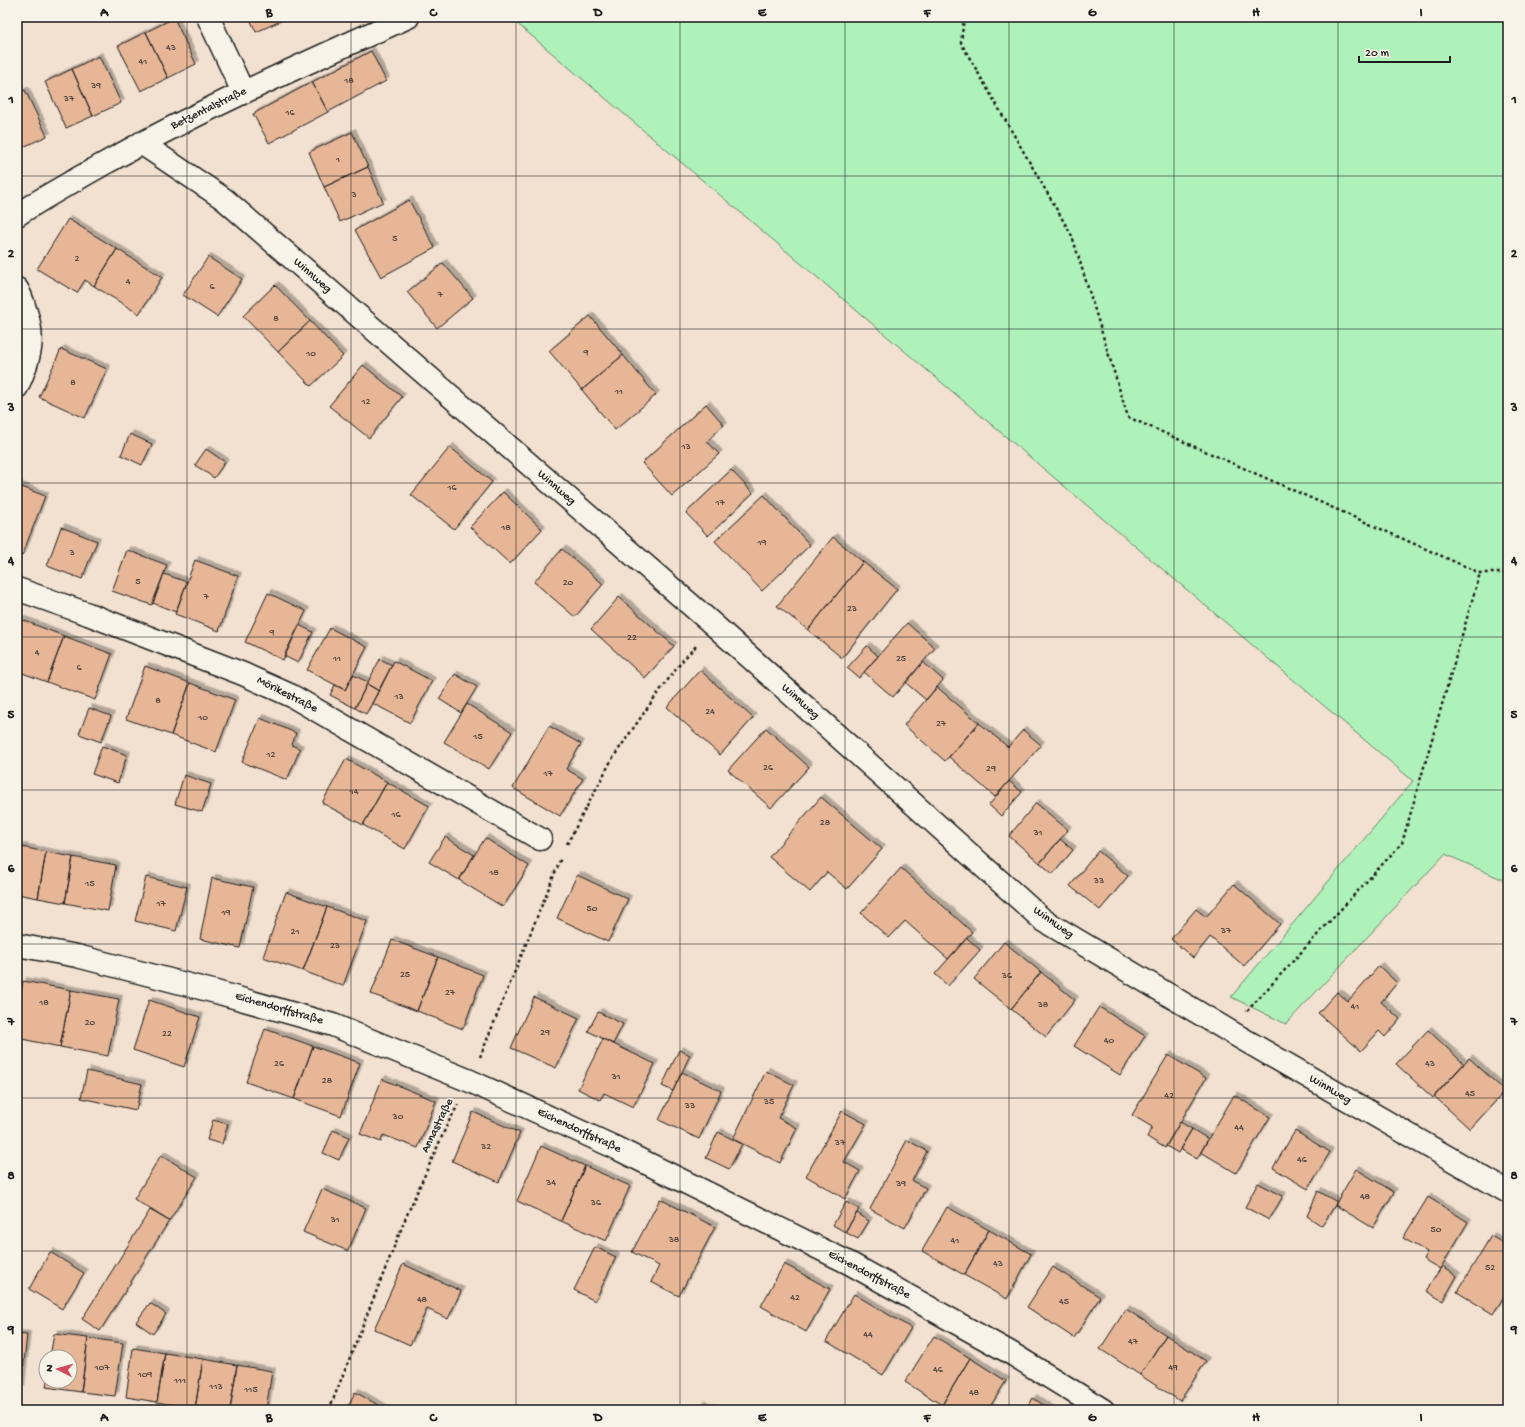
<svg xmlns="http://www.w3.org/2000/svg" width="1525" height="1427" font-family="'Gochi Hand',sans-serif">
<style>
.green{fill:#aff1ba;stroke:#66866b}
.building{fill:#e6b697;stroke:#1c1c1c;filter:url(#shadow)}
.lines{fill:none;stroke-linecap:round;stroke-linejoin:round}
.minor-casing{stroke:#1c1c1c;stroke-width:25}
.path{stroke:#1c1c1c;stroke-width:2.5;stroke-dasharray:3 3;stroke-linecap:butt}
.minor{stroke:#f7f3e8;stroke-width:22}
.grid{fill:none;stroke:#1c1c1c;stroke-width:1;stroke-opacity:0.55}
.labels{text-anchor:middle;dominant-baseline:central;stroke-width:3;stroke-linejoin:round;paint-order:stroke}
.number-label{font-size:10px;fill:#4e423b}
.street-label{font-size:12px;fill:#1c1c1c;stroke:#f7f3e8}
.neatline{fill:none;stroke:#1c1c1c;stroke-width:1.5}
.grid-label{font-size:13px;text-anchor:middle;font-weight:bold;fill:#1c1c1c}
</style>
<defs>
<filter id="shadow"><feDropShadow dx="3.5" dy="-3.5" stdDeviation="0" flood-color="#0004"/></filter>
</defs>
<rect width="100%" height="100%" fill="#f2e1d0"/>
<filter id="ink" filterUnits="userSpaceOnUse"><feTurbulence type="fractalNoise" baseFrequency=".025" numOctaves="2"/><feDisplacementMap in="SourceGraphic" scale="8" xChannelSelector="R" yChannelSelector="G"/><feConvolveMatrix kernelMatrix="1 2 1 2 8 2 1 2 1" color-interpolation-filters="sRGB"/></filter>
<g filter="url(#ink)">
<path class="green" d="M525 17H1508V882L1445 854 1286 1024 1231 997 1413 781 514 21Z"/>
<path class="building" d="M249 17H281L283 20 256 32Z
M174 18 196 64 168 78 146 32Z
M146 32 168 78 141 91 118 46Z
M371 51 386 81 328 112 312 82Z
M99 56 121 103 93 116 72 69Z
M72 69 93 116 66 128 45 82Z
M312 82 328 112 269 143 253 114Z
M25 90 47 136 19 149 17 144V94Z
M352 132 368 167 324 187 309 152Z
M368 167 383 202 340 222 324 187Z
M409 200 435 248 381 277 355 230Z
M68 219 117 249 94 286 85 280 77 293 37 269Z
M117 249 162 277 139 314 94 286Z
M208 257 242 279 217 317 183 295Z
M443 263 473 298 437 328 407 292Z
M275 285 310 321 278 352 243 316Z
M590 316 623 355 582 390 549 351Z
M310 321 343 356 311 386 278 352Z
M61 349 107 369 85 418 39 397Z
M623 355 656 395 615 430 582 390Z
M363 365 402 397 369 438 329 406Z
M706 404 724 425 707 441 719 454 672 496 642 463Z
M130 434 152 444 142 465 121 455Z
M450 447 492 482 454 529 411 495Z
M206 449 225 462 214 478 195 465Z
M731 470 753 493 708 536 686 513Z
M17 485 45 496 22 556 17 554Z
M503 492 542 529 510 564 470 527Z
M764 495 810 545 762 591 715 541Z
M61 527 97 541 82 579 47 566Z
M833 537 863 562 808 630 777 606Z
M562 549 603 584 575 617 534 582Z
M127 550 167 565 152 605 112 591Z
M195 560 238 576 219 631 175 614Z
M863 562 897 589 842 658 808 630Z
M164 574 187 582 176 612 153 603Z
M268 593 306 611 283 660 245 642Z
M619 597 674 646 645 678 591 629Z
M20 619 64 636 47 682 17 671V627Z
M907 623 935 648 893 697 864 672Z
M299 625 313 632 298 663 284 656Z
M330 628 367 647 345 690 307 670Z
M64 636 112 654 95 700 47 682Z
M867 646 878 656 859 678 847 668Z
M380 659 392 665 379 691 367 684Z
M394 661 432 681 410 723 372 703Z
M923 662 943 680 926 700 906 683Z
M145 666 190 683 171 735 126 719Z
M700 670 753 718 720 755 667 707Z
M455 674 477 687 461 713 439 699Z
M353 675 368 682 355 708 330 695 335 685 345 690Z
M190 683 235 700 216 752 171 735Z
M367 684 379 691 366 714 355 708Z
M937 687 979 723 945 761 904 725Z
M467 704 512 732 489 769 444 742Z
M89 708 111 716 101 742 79 734Z
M260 718 296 733 292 745 300 749 287 780 242 762Z
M979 723 1008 747 1023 730 1041 745 995 797 949 757Z
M549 726 581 744 566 769 583 779 560 816 513 788Z
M766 728 809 767 771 808 728 770Z
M102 746 127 755 118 783 92 774Z
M346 759 387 782 363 825 322 803Z
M184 775 211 784 202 812 175 804Z
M1009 781 1022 792 1001 816 989 805Z
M387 782 429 806 405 849 363 825Z
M821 797 882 849 847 889 827 872 810 892 769 857Z
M1036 803 1068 830 1040 863 1009 836Z
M445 837 474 855 459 880 429 862Z
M485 838 529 866 503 907 459 880Z
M1060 839 1073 850 1053 874 1040 863Z
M17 846 46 852 38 898 17 894Z
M1098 851 1128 876 1100 910 1070 886Z
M46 852 73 857 65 903 38 898Z
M73 857 116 865 108 911 65 903Z
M901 868 972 932 948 959 905 921 889 938 861 913Z
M577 875 628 899 608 942 557 918Z
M146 877 187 887 176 931 135 921Z
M212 878 253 887 240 948 200 939Z
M1234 884 1280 924 1244 966 1210 937 1193 958 1171 939 1196 909 1206 917Z
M286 892 327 907 303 971 263 957Z
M327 907 367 921 343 986 303 971Z
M967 938 980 950 948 986 935 974Z
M392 940 438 957 417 1011 371 994Z
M1004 942 1041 972 1011 1009 974 979Z
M438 957 483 975 463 1029 417 1011Z
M1379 966 1397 983 1381 1002 1400 1019 1385 1037 1379 1031 1361 1051 1318 1013 1337 992 1348 1001Z
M1041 972 1075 1000 1046 1037 1011 1009Z
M23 981 71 990 60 1047 17 1038V1015Z
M71 990 119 999 108 1056 60 1047Z
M534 997 579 1018 556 1068 511 1048Z
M149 1000 200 1017 184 1067 133 1050Z
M1099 1007 1145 1036 1120 1075 1074 1046Z
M598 1012 623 1024 613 1044 588 1031Z
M265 1029 313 1046 294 1099 246 1082Z
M1428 1030 1464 1064 1433 1098 1396 1064Z
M603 1039 655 1064 633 1107 604 1093 600 1100 578 1089Z
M313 1046 360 1063 341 1116 294 1099Z
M679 1050 690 1055 673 1091 662 1086Z
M1168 1055 1206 1078 1165 1148 1147 1137 1152 1127 1132 1115Z
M1469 1058 1505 1091 1470 1129 1434 1096Z
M87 1071 142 1084 136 1110 81 1098Z
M766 1071 794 1085 778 1118 797 1128 780 1163 733 1139Z
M682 1072 721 1091 699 1139 659 1120Z
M382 1079 436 1101 418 1148 383 1135 381 1142 360 1134Z
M1234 1095 1270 1117 1236 1173 1201 1152Z
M842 1111 866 1124 844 1162 860 1171 845 1199 806 1176Z
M473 1112 520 1133 499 1182 452 1161Z
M213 1120 228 1124 222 1144 207 1140Z
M1180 1122 1192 1129 1178 1153 1166 1146Z
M1192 1129 1208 1139 1197 1159 1180 1149Z
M333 1130 349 1137 339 1160 323 1153Z
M1295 1131 1330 1152 1308 1189 1273 1168Z
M718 1132 742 1144 729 1169 706 1158Z
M907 1140 927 1151 912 1181 926 1188 905 1228 870 1209Z
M541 1146 585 1166 561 1221 517 1201Z
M161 1155 197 1177 169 1221 134 1199Z
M585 1166 630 1186 606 1241 561 1221Z
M1356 1169 1394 1192 1373 1228 1335 1205Z
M1258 1183 1283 1196 1269 1220 1245 1207Z
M322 1189 366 1208 348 1251 303 1232Z
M1318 1191 1337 1202 1322 1226 1307 1216Z
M1428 1197 1468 1222 1440 1269 1423 1259 1427 1252 1403 1238Z
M660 1199 715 1227 679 1296 651 1282 659 1266 632 1252Z
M846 1202 859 1209 845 1232 833 1225Z
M947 1207 989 1230 964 1275 922 1251Z
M150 1210 169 1221 100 1331 82 1319Z
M857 1213 869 1221 858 1239 845 1232Z
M989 1230 1031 1254 1007 1299 964 1275Z
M1491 1236 1508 1246V1290L1493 1314 1457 1292Z
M595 1247 616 1257 595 1301 574 1290Z
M50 1252 84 1273 62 1309 29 1289Z
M403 1264 461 1291 448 1319 427 1309 410 1345 374 1329Z
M784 1264 830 1289 806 1332 761 1306Z
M1442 1266 1457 1276 1443 1301 1426 1291Z
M1053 1267 1100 1297 1074 1338 1027 1307Z
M854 1294 911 1328 883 1375 826 1341Z
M150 1303 166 1314 153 1334 136 1322Z
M1126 1309 1166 1335 1140 1375 1100 1349Z
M17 1334 27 1335 21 1389 17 1388Z
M54 1334 88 1338 81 1392 46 1387 47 1381H70V1357H50Z
M1166 1335 1206 1361 1180 1401 1140 1375Z
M934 1336 970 1358 942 1405 905 1382Z
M88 1338 123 1343 115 1396 81 1392Z
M133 1348 165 1353 157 1402 126 1397Z
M165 1353 203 1359 195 1409 157 1402Z
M970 1358 1006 1381 988 1410H950L942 1405Z
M203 1359 237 1365 230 1410 195 1409Z
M237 1365 272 1371 266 1410H230Z
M355 1392 387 1410H346Z
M1033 1398 1051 1410H1026Z
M701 1404 715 1410H698Z"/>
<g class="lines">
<g class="minor-casing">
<path id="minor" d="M208 17 243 92
M141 143 224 199 715 626 1043 920 1229 1031 1508 1192
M17 215C44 197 72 182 100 166 200 110 304 64 408 17
M17 289C21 295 23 302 25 309 36 339 30 359 17 387
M17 589 88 614 243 674 292 696 540 839
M17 945 77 956 216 992 333 1025 470 1081 612 1146 849 1263 1009 1352 1103 1410"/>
</g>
<path class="path" d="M964 17 961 43 1072 236 1128 417 1480 573H1508
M567 844 612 759 655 697 683 660 696 646
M1247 1011 1402 843 1480 573
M480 1057 561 858
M329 1410 406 1217 448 1123 458 1105"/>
<use href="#minor" class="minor"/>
</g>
</g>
<path class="grid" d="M187 17V1410M351 17V1410M516 17V1410M680 17V1410M845 17V1410M1009 17V1410M1174 17V1410M1338 17V1410M17 176H1508M17 329H1508M17 483H1508M17 637H1508M17 790H1508M17 944H1508M17 1098H1508M17 1251H1508"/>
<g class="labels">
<g class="number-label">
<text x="171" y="48">43</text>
<text x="143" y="62">41</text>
<text x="349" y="81">18</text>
<text x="96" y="86">39</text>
<text x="69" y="99">37</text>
<text x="290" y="113">16</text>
<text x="338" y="160">1</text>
<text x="354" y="195">3</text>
<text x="395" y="239">5</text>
<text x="77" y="259">2</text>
<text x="128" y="282">4</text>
<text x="212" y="287">6</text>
<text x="440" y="295">7</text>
<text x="276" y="319">8</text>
<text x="586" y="353">9</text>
<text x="311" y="354">10</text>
<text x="73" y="383">8</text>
<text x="619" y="392">11</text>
<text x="366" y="402">12</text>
<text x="686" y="447">13</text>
<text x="452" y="488">16</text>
<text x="720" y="503">17</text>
<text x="506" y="528">18</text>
<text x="762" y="543">19</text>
<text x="72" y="553">3</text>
<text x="138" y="582">5</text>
<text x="568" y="583">20</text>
<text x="206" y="597">7</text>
<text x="852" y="609">23</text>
<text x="272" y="633">9</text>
<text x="632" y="638">22</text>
<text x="37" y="653">4</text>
<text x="337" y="659">11</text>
<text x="901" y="659">25</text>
<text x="79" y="668">6</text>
<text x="399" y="697">13</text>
<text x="158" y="701">8</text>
<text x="710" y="712">24</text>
<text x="203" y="718">10</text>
<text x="941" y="724">27</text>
<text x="478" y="737">15</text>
<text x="271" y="755">12</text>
<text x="768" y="768">26</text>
<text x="991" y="769">29</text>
<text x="548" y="774">17</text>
<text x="354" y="792">14</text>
<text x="396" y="815">16</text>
<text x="825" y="823">28</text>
<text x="1038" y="833">31</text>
<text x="494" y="873">18</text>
<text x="1099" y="881">33</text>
<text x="90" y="884">15</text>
<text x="161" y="904">17</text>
<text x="592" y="909">50</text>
<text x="226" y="913">19</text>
<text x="1226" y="931">37</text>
<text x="295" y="932">21</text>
<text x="335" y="946">23</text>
<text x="405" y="975">25</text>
<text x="1007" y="976">36</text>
<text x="450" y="993">27</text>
<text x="44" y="1003">18</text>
<text x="1043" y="1005">38</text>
<text x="1355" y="1007">41</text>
<text x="90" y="1023">20</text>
<text x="545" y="1033">29</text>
<text x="167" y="1034">22</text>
<text x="1109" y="1041">40</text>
<text x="279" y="1064">26</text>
<text x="1430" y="1064">43</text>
<text x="616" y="1077">31</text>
<text x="327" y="1081">28</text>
<text x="1470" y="1094">45</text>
<text x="1169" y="1096">42</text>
<text x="769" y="1102">35</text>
<text x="690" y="1106">33</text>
<text x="398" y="1117">30</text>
<text x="1239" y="1128">44</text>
<text x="840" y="1143">37</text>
<text x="486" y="1147">32</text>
<text x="1302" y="1160">46</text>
<text x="551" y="1183">34</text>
<text x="901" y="1184">39</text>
<text x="1365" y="1197">48</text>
<text x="596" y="1203">36</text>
<text x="335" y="1220">31</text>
<text x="1436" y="1230">50</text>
<text x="674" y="1240">38</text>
<text x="955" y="1241">41</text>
<text x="998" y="1264">43</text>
<text x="1490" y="1268">52</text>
<text x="795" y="1298">42</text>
<text x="422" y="1300">48</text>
<text x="1064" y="1302">45</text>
<text x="868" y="1335">44</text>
<text x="1133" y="1342">47</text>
<text x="102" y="1368">107</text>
<text x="1173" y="1368">49</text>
<text x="938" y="1370">46</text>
<text x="145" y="1375">109</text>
<text x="180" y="1381">111</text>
<text x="216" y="1387">113</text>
<text x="251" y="1390">115</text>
<text x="974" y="1393">48</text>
</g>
<g class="street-label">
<text transform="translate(209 109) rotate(-26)">Betzentalstraße</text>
<text transform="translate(312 276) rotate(41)">Winnweg</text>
<text transform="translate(556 488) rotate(41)">Winnweg</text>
<text transform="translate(287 695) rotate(27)">Mörikestraße</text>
<text transform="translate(800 702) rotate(42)">Winnweg</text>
<text transform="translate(1053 923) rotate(35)">Winnweg</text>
<text transform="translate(279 1009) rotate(16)">Eichendorffstraße</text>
<text transform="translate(1330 1090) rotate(30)">Winnweg</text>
<text transform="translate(438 1126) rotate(-64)">Annastraße</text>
<text transform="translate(579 1131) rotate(25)">Eichendorffstraße</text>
<text transform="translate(869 1275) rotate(28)">Eichendorffstraße</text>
</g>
</g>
<rect width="1525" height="1427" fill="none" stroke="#f7f3e8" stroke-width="44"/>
<g transform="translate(58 1369) rotate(276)"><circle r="19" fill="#f7f3e8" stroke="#9f9d96"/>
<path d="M0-3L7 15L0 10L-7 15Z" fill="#d1495b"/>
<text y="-6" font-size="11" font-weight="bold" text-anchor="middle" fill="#1c1c1c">N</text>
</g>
<path d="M1359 56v6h91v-6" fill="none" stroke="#1c1c1c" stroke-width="2"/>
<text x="1365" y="56" font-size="12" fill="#1c1c1c" stroke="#f7f3e8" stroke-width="3" paint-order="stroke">20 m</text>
<rect x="22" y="22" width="1481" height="1383" class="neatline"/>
<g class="grid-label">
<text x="104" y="16">A</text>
<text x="269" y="16">B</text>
<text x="433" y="16">C</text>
<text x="598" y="16">D</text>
<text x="762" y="16">E</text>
<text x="927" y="16">F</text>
<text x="1092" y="16">G</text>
<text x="1256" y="16">H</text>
<text x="1421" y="16">I</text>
<text x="11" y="103">1</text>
<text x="1514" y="103">1</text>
<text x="11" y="257">2</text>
<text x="1514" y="257">2</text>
<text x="11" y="411">3</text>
<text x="1514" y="411">3</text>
<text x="11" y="564">4</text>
<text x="1514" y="564">4</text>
<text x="11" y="718">5</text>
<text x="1514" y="718">5</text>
<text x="11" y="872">6</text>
<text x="1514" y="872">6</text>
<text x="11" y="1025">7</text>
<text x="1514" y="1025">7</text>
<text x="11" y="1179">8</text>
<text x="1514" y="1179">8</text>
<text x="11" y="1333">9</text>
<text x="1514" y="1333">9</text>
<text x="104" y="1421">A</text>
<text x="269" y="1421">B</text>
<text x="433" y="1421">C</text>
<text x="598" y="1421">D</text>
<text x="762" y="1421">E</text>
<text x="927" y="1421">F</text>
<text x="1092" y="1421">G</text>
<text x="1256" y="1421">H</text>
<text x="1421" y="1421">I</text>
</g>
</svg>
